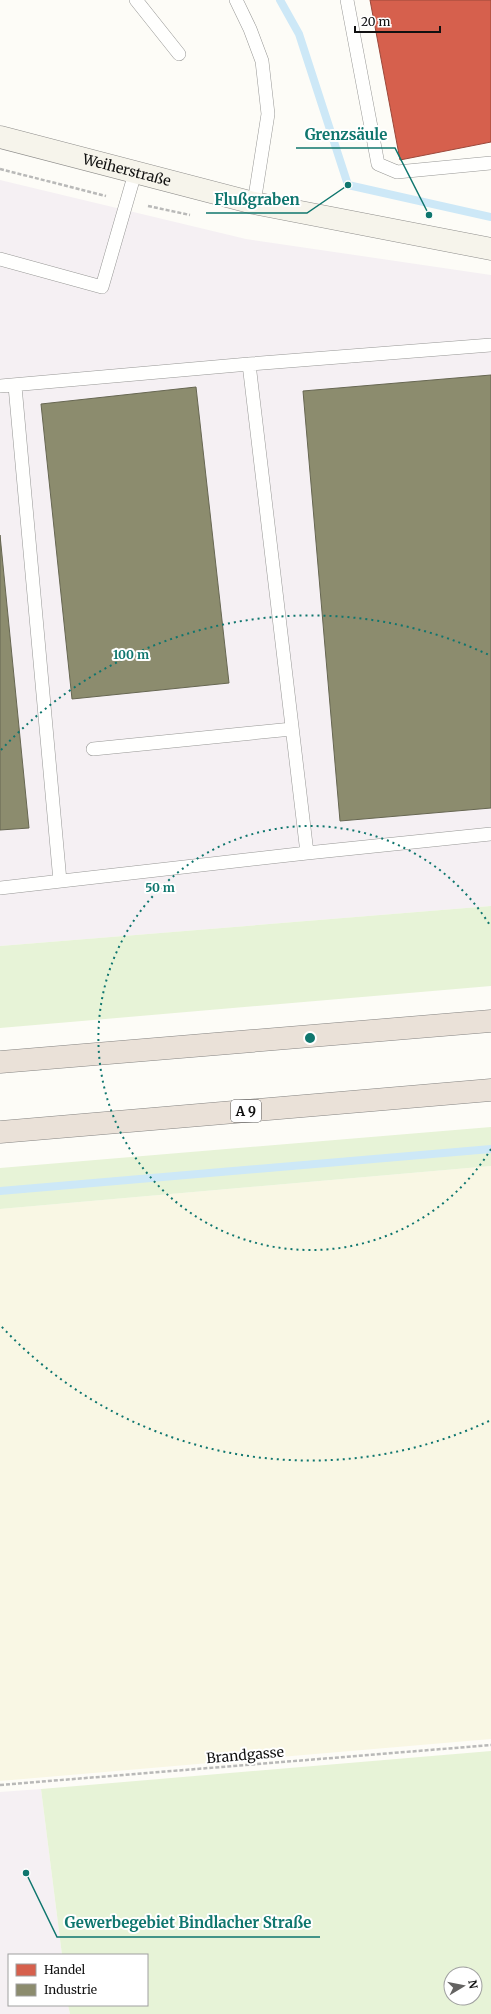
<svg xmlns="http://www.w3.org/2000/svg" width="491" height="2014" font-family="Merriweather,serif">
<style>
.industrial{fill:#f5f0f3}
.farmland{fill:#f9f7e4}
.green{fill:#e7f3d7;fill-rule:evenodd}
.shops{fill:#d6604d;stroke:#9b483b}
.industry{fill:#8c8c6e;stroke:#676752}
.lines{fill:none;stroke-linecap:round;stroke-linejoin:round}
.stream{stroke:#cde8f7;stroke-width:8}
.lane-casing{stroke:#979795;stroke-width:14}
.secondary-casing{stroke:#8e8d8b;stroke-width:23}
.highway-casing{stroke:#858482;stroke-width:23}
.path{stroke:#b9b9b8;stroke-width:2.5;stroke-dasharray:4 2;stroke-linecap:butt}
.lane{stroke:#fffffe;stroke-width:13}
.secondary{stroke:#f6f4eb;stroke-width:22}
.highway{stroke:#eae1d8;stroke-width:22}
.ring{fill:none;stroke:#0f766e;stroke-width:2;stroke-dasharray:2 4}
.labels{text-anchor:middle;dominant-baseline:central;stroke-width:4;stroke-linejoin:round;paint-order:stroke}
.shield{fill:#fff;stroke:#585858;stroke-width:1}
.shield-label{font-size:13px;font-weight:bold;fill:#111}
.street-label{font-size:14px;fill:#111;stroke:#fff}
.centre{fill:#0f766e;stroke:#fff;stroke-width:2}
.ring-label{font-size:12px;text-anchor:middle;font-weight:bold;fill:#0f766e;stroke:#fff;stroke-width:4;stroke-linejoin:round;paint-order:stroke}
.leader{fill:none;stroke:#0f766e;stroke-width:1.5}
.callout-dot{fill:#0f766e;stroke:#fff;stroke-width:1.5}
.callout-label{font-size:15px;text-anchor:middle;font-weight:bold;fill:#0f766e;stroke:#fff;stroke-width:4;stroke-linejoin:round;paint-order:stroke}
</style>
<rect width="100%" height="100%" fill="#fdfcf7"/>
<path class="industrial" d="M0 180 246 239 491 275V906L0 946Z
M41 1789 62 1955H9V2005H68L70 2014H0V1792Z"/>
<path class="farmland" d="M491 1166V1739L0 1781V1209Z"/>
<path class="green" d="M491 906V986L0 1028V946Z
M491 1127V1166L0 1209V1168Z
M491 1751V2014H70L68 2005H147V1955H62L41 1789ZM451 1974H475V1998H451Z"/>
<path class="shops" d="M370 0H491V142L400 160Z"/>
<path class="industry" d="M491 375V808L340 821 303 391Z
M196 387 229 683 72 699 41 404Z
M0 535 29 828 0 830Z"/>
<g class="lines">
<path class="stream" d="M280 0 299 34 348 185 491 217
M0 1191 491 1149"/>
<g class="lane-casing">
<path id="lane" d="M136 0 179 54
M236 0 250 29 262 61 268 114 254 203
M347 0 378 164 397 172 491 163
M0 259 102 287 135 173
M249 364 307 853
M0 386 249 364 491 345
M15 386 60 881
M93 749 292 729
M0 888 307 853 491 834"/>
</g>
<g class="secondary-casing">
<g id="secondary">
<path id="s1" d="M0 137 254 203 491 249"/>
</g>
</g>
<g class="highway-casing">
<path id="highway" d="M0 1062 491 1021
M0 1132 491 1090"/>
</g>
<path class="path" d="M0 169 106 196
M148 206 190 215
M0 1785 491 1745"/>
<use href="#lane" class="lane"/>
<use href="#secondary" class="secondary"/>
<use href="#highway" class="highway"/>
</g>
<g class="ring">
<path d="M491 1149A212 212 0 1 1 491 927"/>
<path d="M489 1421A423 423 0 0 1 1 1326M1 750A423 423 0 0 1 489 655"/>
</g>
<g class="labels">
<rect class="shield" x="231" y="1100" width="30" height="22" rx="3"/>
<g class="shield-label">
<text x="246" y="1111">A 9</text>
</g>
<g class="street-label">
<text stroke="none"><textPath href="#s1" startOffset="131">Weiherstraße</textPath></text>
<text transform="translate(245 1755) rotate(-5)">Brandgasse</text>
</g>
</g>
<circle cx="310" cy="1038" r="6" class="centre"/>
<g class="ring-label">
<text x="131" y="659">100 m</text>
<text x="160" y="892">50 m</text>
</g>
<path class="leader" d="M429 215L395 148H296M348 185L307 213H206M26 1873L57 1937H320"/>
<g class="callout-dot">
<circle cx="429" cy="215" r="4"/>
<circle cx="348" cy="185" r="4"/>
<circle cx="26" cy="1873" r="4"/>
</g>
<g class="callout-label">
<text x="346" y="140">Grenzsäule</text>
<text x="257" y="205">Flußgraben</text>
<text x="188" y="1928">Gewerbegebiet Bindlacher Straße</text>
</g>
<rect x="8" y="1954" width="140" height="52" fill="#ffffff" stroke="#a0a0a0"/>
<rect x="16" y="1964" width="20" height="12" fill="#d6604d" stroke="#a0a0a0"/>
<text x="44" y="1974" font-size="12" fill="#111111">Handel</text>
<rect x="16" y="1984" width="20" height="12" fill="#8c8c6e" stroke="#a0a0a0"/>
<text x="44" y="1994" font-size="12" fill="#111111">Industrie</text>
<g transform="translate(463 1986) rotate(80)"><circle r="19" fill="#ffffff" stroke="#a0a0a0"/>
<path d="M0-3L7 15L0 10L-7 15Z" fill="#646362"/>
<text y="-6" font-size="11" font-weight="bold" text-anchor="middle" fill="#111111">N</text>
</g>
<path d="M355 26v6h85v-6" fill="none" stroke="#111111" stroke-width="2"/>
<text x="361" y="26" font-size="12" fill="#111111" stroke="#ffffff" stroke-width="3" paint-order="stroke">20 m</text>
</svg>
